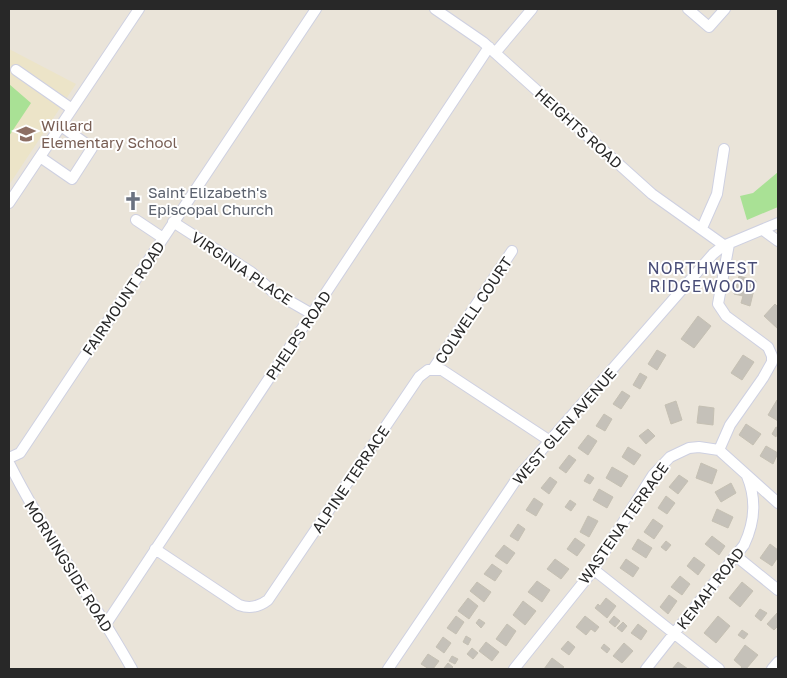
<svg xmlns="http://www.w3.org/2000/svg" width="787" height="678" font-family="'Golos Text',sans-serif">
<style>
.education{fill:#ece4c8}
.green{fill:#a9e195}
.building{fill:#c5c1b9;stroke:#c5c0b3}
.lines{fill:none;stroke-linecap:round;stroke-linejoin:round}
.minor-casing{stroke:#ced0e1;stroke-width:12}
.minor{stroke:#fff;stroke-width:10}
.labels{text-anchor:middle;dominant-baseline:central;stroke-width:4;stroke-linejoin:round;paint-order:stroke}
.education-label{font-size:15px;fill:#785e54;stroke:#fff;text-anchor:start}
.street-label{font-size:15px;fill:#282828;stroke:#fff}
.worship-label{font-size:15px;fill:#5b616d;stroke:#fff;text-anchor:start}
.neighbourhood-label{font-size:16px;letter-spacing:1px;fill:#494d77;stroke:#fff}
</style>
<rect width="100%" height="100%" fill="#eae4d9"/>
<path class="education" d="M9 49 76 84 9 185Z"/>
<path class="green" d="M9 84 31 103 9 136Z
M778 172V207L747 220 740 196 753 193Z"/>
<path class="building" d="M739 276 756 281 750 306 741 303 743 296 734 294Z
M775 304 778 307V329L764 316Z
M698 316 711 326 694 348 681 339Z
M657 350 666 355 657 370 648 364Z
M743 355 754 362 742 380 731 373Z
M640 373 647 377 640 389 633 385Z
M622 391 630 396 621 409 613 404Z
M777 400H778V421L768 415Z
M676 401 682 420 671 424 665 405Z
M699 406 714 408 713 425 697 423Z
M604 414 612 419 605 431 596 426Z
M746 424 761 434 753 445 739 435Z
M776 427 778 428 776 437 772 434Z
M648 429 655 436 646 444 639 436Z
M588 435 597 441 588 455 578 448Z
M766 446 778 453 773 464 760 456Z
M628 447 641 455 634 465 622 457Z
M569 455 576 460 566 473 559 468Z
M701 463 717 470 712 484 696 478Z
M612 467 628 476 621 487 606 478Z
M588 474 594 478 590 484 584 481Z
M679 475 688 481 678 494 669 487Z
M550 477 557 482 549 494 541 488Z
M731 483 736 493 721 502 715 492Z
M599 489 613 497 607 508 593 500Z
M666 496 675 503 667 514 658 508Z
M534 498 543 504 536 516 526 510Z
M570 500 576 504 571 511 565 507Z
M717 509 733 517 728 528 712 521Z
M588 516 598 521 589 537 580 532Z
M653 519 663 526 654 539 644 532Z
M518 524 525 529 518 541 510 536Z
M712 536 725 546 719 555 705 544Z
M575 538 585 545 577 556 567 549Z
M638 539 652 548 646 558 632 549Z
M666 541 671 545 666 551 661 547Z
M770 544 778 550V557L772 566 760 558Z
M504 545 515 553 507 564 495 556Z
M694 557 705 565 698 575 687 566Z
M555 559 569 569 561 579 547 569Z
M626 559 639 568 633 577 620 568Z
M492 564 502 571 495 581 484 574Z
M680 576 690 584 682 595 671 587Z
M537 581 550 590 542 602 528 592Z
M477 582 491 592 484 602 470 591Z
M742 582 753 591 740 607 729 598Z
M669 595 677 601 668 614 660 607Z
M468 598 478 606 469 619 458 611Z
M606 598 616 606 607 618 595 608 598 604 600 606Z
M523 601 536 611 525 625 513 615Z
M760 609 767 613 761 621 755 616Z
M778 612V626L774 630 767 624Z
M456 616 464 622 456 634 447 628Z
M585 616 599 627 595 632 591 629 586 635 576 627Z
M614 616 620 621 615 627 609 622Z
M718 616 730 626 716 643 704 633Z
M479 619 485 623 481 628 476 623Z
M623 622 627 626 622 632 617 628Z
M507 624 516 631 506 646 496 639Z
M638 624 647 631 641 640 631 633Z
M742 630 748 634 744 639 738 635Z
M466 636 471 639 468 645 463 642Z
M443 637 451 643 444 653 436 647Z
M568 641 575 647 569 655 561 649Z
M486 642 499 652 492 661 479 651Z
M624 643 633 651 622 663 613 656Z
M604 644 610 649 607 653 601 648Z
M745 645 758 655 746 669H740L742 667 734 660Z
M472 648 478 653 473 659 467 654Z
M428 654 439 661 433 669H429L421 664Z
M452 656 458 659 455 664 449 661Z
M552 658 564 667 562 669H544Z
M678 662 688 669H672Z
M448 663 453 667 451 669 444 668Z"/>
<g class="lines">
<g class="minor-casing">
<path id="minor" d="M435 9 483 42 652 194 725 246
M688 9 709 27 725 9
M495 53 532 9
M16 70 72 109
M40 157 72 179 92 148 61 126
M9 203 139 9
M136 220 163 238
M173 222 251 272 272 291 312 314
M702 228 717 194 724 149
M763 230 778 241
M433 369 512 251
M719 450 730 425 763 378 772 362V356L768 347 726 316 718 304 729 244
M9 458 20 453 316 9
M9 463C45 535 93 599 132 669
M155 549 239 605C250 609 259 607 268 600L419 377 428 370H442L550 441
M736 556 778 590
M593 569 719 669
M106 624 489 47
M388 669 518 477 713 254 723 246 778 223
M514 669 591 573 653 475 670 457 689 448 699 447 719 450 778 503
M646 669 744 545C755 522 757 500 747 476
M772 669 778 662"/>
</g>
<use href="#minor" class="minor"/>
</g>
<defs>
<g id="school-bare" transform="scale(1.5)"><path d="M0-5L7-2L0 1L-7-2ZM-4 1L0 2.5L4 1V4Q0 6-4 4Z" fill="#8d6e63" stroke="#fff" stroke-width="2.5" paint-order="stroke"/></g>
<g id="church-bare" transform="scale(1.5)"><path d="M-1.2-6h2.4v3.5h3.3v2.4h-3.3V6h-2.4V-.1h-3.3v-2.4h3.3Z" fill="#6b7280" stroke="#fff" stroke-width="2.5" paint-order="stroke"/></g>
</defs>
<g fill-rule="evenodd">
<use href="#school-bare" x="26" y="134"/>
<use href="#church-bare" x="133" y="201"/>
</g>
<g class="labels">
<g class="education-label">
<text x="41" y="125">Willard<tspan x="41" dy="17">Elementary School</tspan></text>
</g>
<g class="street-label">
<text transform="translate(579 128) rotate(42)">HEIGHTS ROAD</text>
<text transform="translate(242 268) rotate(34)">VIRGINIA PLACE</text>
<text transform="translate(123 298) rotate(-56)">FAIRMOUNT ROAD</text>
<text transform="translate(473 310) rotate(-56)">COLWELL COURT</text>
<text transform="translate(298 335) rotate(-56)">PHELPS ROAD</text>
<text transform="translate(564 426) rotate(-49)">WEST GLEN AVENUE</text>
<text transform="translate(350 479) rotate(-56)">ALPINE TERRACE</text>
<text transform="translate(623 523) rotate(-55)">WASTENA TERRACE</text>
<text transform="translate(69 566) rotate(58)">MORNINGSIDE ROAD</text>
<text transform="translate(710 588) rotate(-52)">KEMAH ROAD</text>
</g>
<g class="worship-label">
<text x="148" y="192">Saint Elizabeth's<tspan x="148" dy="17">Episcopal Church</tspan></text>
</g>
<g class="neighbourhood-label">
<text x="703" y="268">NORTHWEST<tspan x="703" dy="18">RIDGEWOOD</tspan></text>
</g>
</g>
<rect width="787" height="678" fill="none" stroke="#282828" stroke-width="20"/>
</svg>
